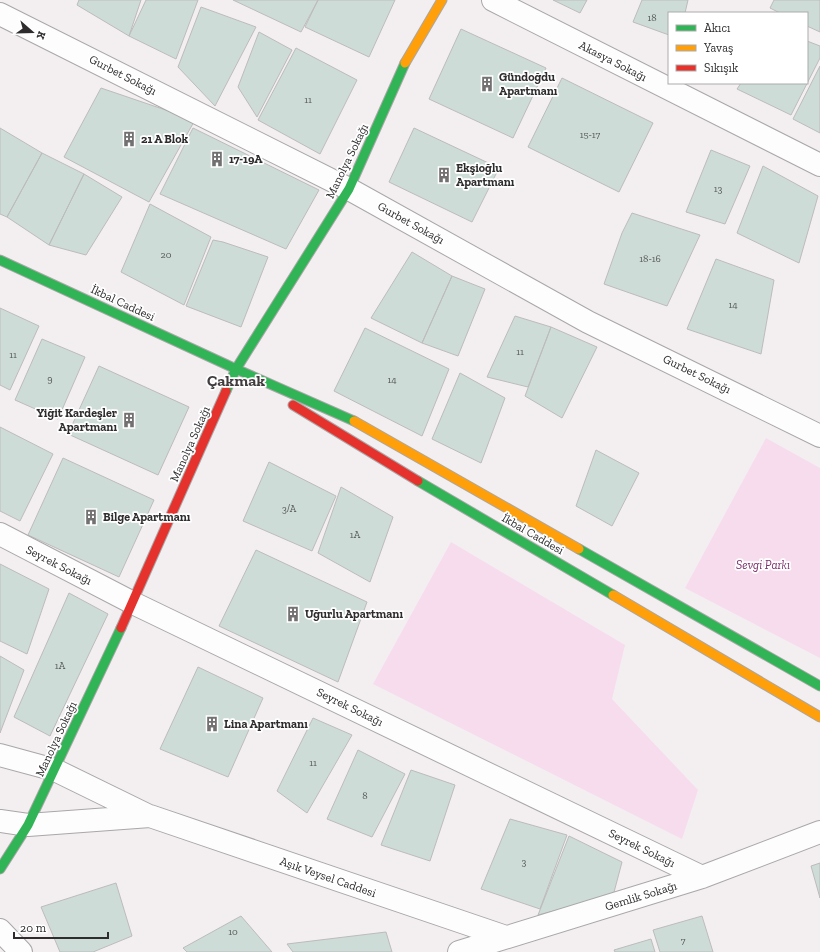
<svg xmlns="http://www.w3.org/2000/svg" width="820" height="952" font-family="'Zilla Slab',serif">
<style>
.green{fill:#f7dcee}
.building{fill:#cddcd7;stroke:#bdbbbc}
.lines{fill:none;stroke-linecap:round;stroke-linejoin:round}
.street-casing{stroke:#a9a7a8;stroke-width:24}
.fast-casing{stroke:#a9a7a8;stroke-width:11}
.slow-casing{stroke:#a9a7a8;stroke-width:11}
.jam-casing{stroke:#a9a7a8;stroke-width:11}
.street{stroke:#fdfdfd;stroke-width:22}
.fast{stroke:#30b455;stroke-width:9}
.slow{stroke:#ff9f0a;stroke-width:9}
.jam{stroke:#e5322d;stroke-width:9}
.labels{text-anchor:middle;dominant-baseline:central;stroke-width:3.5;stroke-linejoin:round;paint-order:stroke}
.number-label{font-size:10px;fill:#565858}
.street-label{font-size:12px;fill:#2e2c2d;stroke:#fff}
.poi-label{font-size:12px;font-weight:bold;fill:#2e2c2d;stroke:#fff;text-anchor:start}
.park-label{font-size:12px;font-style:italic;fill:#792b67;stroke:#fff}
.district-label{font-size:16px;font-weight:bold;fill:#413d3f;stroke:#fff}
</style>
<rect width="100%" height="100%" fill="#f3eff1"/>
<path class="green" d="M766 438 820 468V658L685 588Z
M451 542 625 645 612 699 698 790 682 839 373 684Z"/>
<path class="building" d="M79 0H141L129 36 77 5Z
M146 0H198L176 59 129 36Z
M233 0H318L301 32Z
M318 0H395L369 57 305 27Z
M553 0H587L580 13Z
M642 0H688L685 13H669V35L633 22Z
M774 0H820V32L807 26V13H780L770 8Z
M201 7 256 27 215 106 178 67Z
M461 29 546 68 513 138 429 99Z
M259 32 292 50 257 117 238 87Z
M807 41 820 46V58L791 115 737 89 741 83H807Z
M296 48 357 80 320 154 258 120Z
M820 66V133L793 119Z
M562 78 653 123 619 192 528 147Z
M101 88 195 120 149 202 64 157Z
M0 128 42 153 7 217 0 214Z
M193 128 319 190 286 249 160 194Z
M414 128 499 168 472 222 389 182Z
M711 150 750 166 725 224 686 212Z
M42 153 84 174 49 245 7 217Z
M763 166 818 196 799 263 737 233Z
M84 174 122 197 86 255 49 245Z
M150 204 211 237 184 305 121 272Z
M632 213 700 235 667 306 604 284 622 233Z
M213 240 223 242 268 257 241 327 186 306Z
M412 252 452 276 422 343 371 318Z
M716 259 774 280 761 354 687 329Z
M452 276 485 289 458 356 422 343Z
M0 308 39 326 10 390 0 385Z
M515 316 551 327 528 387 487 377Z
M551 327 597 347 562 418 525 396Z
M365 328 449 369 422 436 334 391Z
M42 339 85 357 58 419 15 400Z
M99 366 189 407 158 475 68 434Z
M460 373 505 398 481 463 432 439Z
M0 427 53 454 20 521 0 511Z
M596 450 639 473 612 526 576 506Z
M63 458 154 500 119 577 28 535Z
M269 462 336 496 312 551 243 521Z
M341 487 393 517 370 582 318 553Z
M256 550 367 602 338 682 219 626Z
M0 564 49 589 27 654 0 641Z
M69 593 108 614 50 736 14 717Z
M0 656 24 670 0 733Z
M198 667 263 698 228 777 160 749Z
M313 718 352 735 307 813 277 791Z
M358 750 405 774 372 837 327 819Z
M411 770 455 785 430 861 381 845Z
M510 819 567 835 540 909 481 889Z
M569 836 622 862 613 896 538 915Z
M820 863V898L811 866Z
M116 883 132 936 93 952H60L41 907Z
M241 916 272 952H187L183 948Z
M702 916 713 952H660L653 930Z
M386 932 392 952H293L287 944Z
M651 939 655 952H615L614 950Z"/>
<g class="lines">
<g class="street-casing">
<path id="street" d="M493 0 820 165
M0 14 349 189 588 322 820 436
M0 534 133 603 702 877
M0 755 55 770 149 816
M0 821 28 825 150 816 506 937
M0 930 21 952
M459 952 702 877 820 832"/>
</g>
<g class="fast-casing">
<path id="fast" d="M0 260 236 369 354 421
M226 391 236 369 349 189 405 63
M418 481 613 595
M579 549 820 686
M0 869 28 825 121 628"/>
</g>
<g class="slow-casing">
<path id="slow" d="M405 63 442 0
M354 421 579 549
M613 595 820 717"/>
</g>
<g class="jam-casing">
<path id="jam" d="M293 405 418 481
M121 628 226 391"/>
</g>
<use href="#street" class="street"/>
<use href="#fast" class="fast"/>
<use href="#slow" class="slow"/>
<use href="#jam" class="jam"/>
</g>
<defs>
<g id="building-bare" transform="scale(1.2)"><path d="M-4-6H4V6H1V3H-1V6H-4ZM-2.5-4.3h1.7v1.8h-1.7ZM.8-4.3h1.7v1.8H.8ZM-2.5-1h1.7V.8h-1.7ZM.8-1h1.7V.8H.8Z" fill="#737072" stroke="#fff" stroke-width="2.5" paint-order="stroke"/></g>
</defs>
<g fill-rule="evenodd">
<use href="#building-bare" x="487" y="84"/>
<use href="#building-bare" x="129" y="139"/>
<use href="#building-bare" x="217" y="159"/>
<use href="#building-bare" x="444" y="175"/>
<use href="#building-bare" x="129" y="420"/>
<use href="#building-bare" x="91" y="517"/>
<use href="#building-bare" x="293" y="614"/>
<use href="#building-bare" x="212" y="724"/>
</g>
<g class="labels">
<g class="number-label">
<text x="652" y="18">18</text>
<text x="308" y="100">11</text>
<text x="590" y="135">15-17</text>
<text x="718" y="189">13</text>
<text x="166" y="255">20</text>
<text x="650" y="259">18-16</text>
<text x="733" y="305">14</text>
<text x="520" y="352">11</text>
<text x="13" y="355">11</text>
<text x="50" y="379">9</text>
<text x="392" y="380">14</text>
<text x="289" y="509">3/A</text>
<text x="355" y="535">1A</text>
<text x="60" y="666">1A</text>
<text x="313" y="763">11</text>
<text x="365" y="796">8</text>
<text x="524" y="862">3</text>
<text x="233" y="932">10</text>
<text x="683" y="941">7</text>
</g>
<g class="street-label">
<text transform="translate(613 61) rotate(27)">Akasya Sokağı</text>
<text transform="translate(123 75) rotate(27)">Gurbet Sokağı</text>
<text transform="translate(347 161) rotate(-64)">Manolya Sokağı</text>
<text transform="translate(411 223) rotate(29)">Gurbet Sokağı</text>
<text transform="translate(123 303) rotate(25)">İkbal Caddesi</text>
<text transform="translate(697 374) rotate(26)">Gurbet Sokağı</text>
<text transform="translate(190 444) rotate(-66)">Manolya Sokağı</text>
<text transform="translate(533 534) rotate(30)">İkbal Caddesi</text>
<text transform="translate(59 565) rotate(27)">Seyrek Sokağı</text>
<text transform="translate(350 707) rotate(26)">Seyrek Sokağı</text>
<text transform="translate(56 739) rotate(-65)">Manolya Sokağı</text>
<text transform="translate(642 848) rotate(26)">Seyrek Sokağı</text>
<text transform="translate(328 877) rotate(19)">Aşık Veysel Caddesi</text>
<text transform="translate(641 896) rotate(-17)">Gemlik Sokağı</text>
</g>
<g class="poi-label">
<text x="499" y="77">Gündoğdu<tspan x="499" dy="14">Apartmanı</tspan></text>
<text x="141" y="139">21 A Blok</text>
<text x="229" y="159">17-19A</text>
<text x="456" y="168">Ekşioğlu<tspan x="456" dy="14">Apartmanı</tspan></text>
<text x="117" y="413" text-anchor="end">Yiğit Kardeşler<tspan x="117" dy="14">Apartmanı</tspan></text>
<text x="103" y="517">Bilge Apartmanı</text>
<text x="305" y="614">Uğurlu Apartmanı</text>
<text x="224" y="724">Lina Apartmanı</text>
</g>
<g class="park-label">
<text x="763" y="565">Sevgi Parkı</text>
</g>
<g class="district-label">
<text x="236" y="380">Çakmak</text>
</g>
</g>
<rect x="668" y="12" width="140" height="72" fill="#ffffff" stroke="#ababab"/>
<rect x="676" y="25" width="20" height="6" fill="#30b455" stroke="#ababab"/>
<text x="704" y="32" font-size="12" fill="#2e2c2d">Akıcı</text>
<rect x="676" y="45" width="20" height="6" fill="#ff9f0a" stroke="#ababab"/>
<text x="704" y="52" font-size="12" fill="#2e2c2d">Yavaş</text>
<rect x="676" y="65" width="20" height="6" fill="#e5322d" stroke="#ababab"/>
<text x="704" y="72" font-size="12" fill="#2e2c2d">Sıkışık</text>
<g transform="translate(32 32) rotate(110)" stroke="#ffffff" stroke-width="3" paint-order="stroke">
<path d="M0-3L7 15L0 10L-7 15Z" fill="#2e2c2d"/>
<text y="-6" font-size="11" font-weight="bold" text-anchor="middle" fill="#2e2c2d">K</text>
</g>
<path d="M14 932v6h94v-6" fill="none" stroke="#2e2c2d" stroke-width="2"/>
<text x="20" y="932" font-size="12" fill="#2e2c2d" stroke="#ffffff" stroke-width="3" paint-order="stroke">20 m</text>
</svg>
